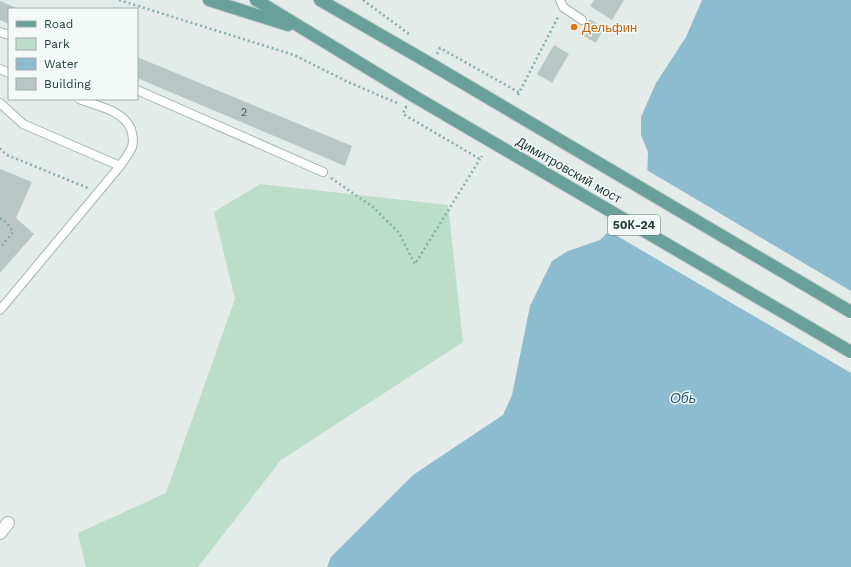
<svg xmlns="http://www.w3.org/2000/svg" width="851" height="567" font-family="'Work Sans',sans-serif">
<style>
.green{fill:#bcddca}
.water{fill:#8dbcd0}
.pier{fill:#e3ece9}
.building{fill:#b8c7c3}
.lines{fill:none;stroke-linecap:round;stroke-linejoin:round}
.service-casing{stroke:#a6b4b1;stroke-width:10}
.minor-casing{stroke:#a6b4b1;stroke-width:14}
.primary-casing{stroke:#c1c9c8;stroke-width:14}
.path{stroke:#84afa8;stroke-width:2.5;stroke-dasharray:2 3;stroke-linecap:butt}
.service{stroke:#fff;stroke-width:8}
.minor{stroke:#fff;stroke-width:12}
.primary{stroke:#69a19a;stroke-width:12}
.primary-bridge-casing{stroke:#c1c9c8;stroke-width:14;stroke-linecap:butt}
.primary-bridge{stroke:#69a19a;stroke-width:12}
.food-dot{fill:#e8710a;stroke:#f3f9f7;stroke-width:1.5}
.labels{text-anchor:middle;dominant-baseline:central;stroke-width:3;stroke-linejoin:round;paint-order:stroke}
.number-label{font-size:11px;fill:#48605c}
.shield{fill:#f3f9f7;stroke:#617573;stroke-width:1}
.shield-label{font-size:12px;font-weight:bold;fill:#233d3a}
.food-label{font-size:13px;fill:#c56008;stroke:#f3f9f7;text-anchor:start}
.street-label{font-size:13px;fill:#233d3a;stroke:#f3f9f7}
.water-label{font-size:14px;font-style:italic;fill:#1f5c78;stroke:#f3f9f7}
</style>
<rect width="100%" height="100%" fill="#e3ece9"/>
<path class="green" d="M260 184 448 205 463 342 281 460 198 567H86L78 533 166 493 235 299 214 212Z"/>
<path class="water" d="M702 0H851V567H327L331 557 413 475 503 415 512 395 530 306 552 261 568 251 600 240 625 215 647 180 648 152 641 135V117L656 83 686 37Z"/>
<path class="pier" d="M645 169 851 291V373L607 230 624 214 645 180Z"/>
<path class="building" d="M594 0H624L612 20 590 6Z
M0 1 19 9H9V24L0 20Z
M590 19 604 28 596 43 580 34Z
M554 45 569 54 552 83 537 74Z
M137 57 352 146 345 166 137 78Z
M0 169 32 182 16 218 34 234 0 273Z"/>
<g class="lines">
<g class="service-casing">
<path id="service" d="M560 0 563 7 582 20
M0 32 9 35
M0 69 9 73
M137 90 323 172
M0 103 23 124 120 166
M0 310 120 166C124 160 129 154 132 147 134 141 133 136 131 129 123 110 97 106 79 99"/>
</g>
<g class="minor-casing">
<path id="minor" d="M0 533 8 523"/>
</g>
<g class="primary-casing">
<path id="primary" d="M209 0 288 25
M256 0 417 98
M320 0 436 67"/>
</g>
<path class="path" d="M119 0 294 55 348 82 397 103
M363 0 409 34
M437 54 440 48 520 93
M518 95 558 17
M405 107H406L403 114 480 159 482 156
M0 148 1 150 7 155 88 188
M331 178 373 207 399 233 415 264 480 159
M0 218 7 223 13 232 0 248"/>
<use href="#service" class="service"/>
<use href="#minor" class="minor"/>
<use href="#primary" class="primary"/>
<g class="primary-bridge-casing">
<path id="primary-bridge" d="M436 67 851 312
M417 98 851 352"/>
</g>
<use href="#primary-bridge" class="primary-bridge"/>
</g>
<circle class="food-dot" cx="574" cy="27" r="4"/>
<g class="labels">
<g class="number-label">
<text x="244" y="112">2</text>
</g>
<rect class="shield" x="608" y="215" width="52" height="20" rx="3"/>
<g class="shield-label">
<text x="634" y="225">50К-24</text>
</g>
<g class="food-label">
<text x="582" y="27">Дельфин</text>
</g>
<g class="street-label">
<text transform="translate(569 170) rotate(30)">Димитровский мост</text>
</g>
<g class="water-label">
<text x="683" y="398">Обь</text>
</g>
</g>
<rect x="8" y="8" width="130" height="92" fill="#f3f9f7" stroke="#a0aeab"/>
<rect x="16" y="21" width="20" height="6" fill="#69a19a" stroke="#a0aeab"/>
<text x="44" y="28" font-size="12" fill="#233d3a">Road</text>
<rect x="16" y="38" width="20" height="12" fill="#bcddca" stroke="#a0aeab"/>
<text x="44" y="48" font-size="12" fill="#233d3a">Park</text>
<rect x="16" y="58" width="20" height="12" fill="#8dbcd0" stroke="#a0aeab"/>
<text x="44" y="68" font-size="12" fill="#233d3a">Water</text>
<rect x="16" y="78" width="20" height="12" fill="#b8c7c3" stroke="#a0aeab"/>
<text x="44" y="88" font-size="12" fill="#233d3a">Building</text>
</svg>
